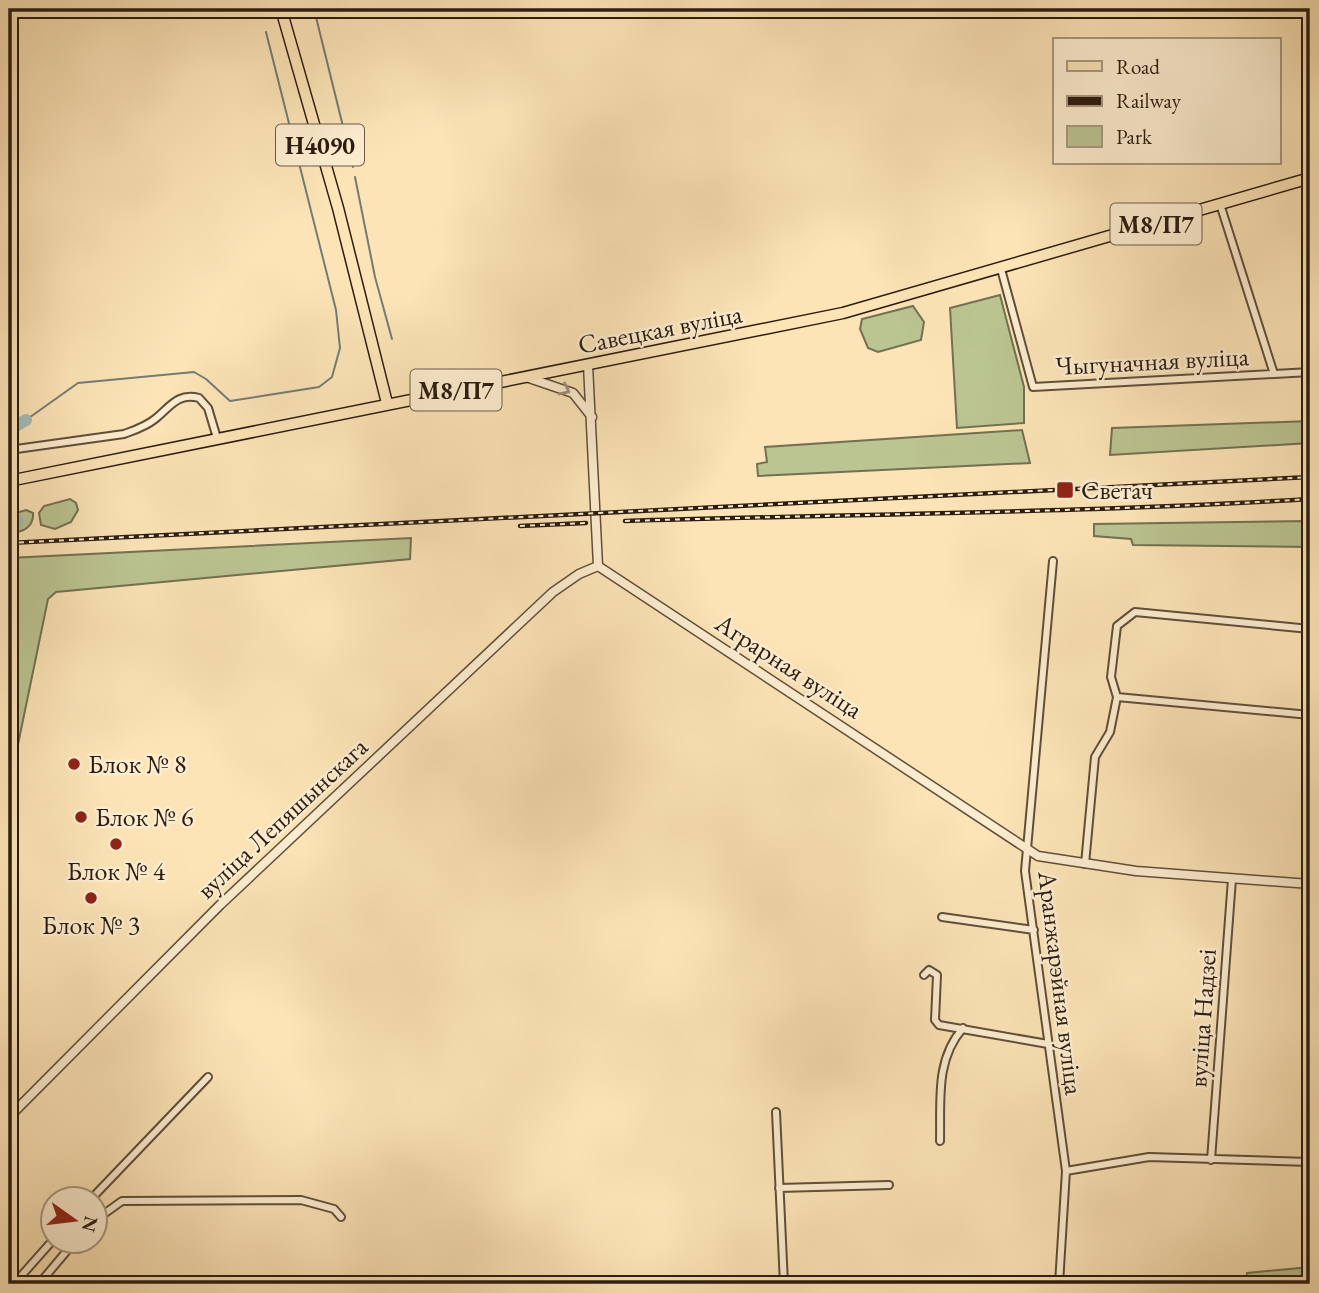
<svg xmlns="http://www.w3.org/2000/svg" width="1319" height="1293" font-family="'EB Garamond',serif">
<style>
.green{fill:#bbc592;stroke:#737051;stroke-width:2}
.lines{fill:none;stroke-linecap:round;stroke-linejoin:round}
.stream{stroke:#737c75;stroke-width:2}
.river{stroke:#a3bcb8;stroke-width:12}
.minor-casing{stroke:#5f4e3a;stroke-width:10}
.tertiary-casing{stroke:#5f4e3a;stroke-width:11}
.primary-casing{stroke:#2b1c10;stroke-width:13}
.minor{stroke:#fdedd0;stroke-width:6}
.tertiary{stroke:#fdedd0;stroke-width:8}
.primary{stroke:#fce4b7;stroke-width:10}
.rail-casing{stroke:#2b1c10;stroke-width:4.5}
.rail{stroke:#fdedd0;stroke-width:2;stroke-dasharray:5;stroke-linecap:butt}
.oneway{stroke:#9e8f7a}
.poi-dot{fill:#8f2418;stroke:#fdedd0;stroke-width:2.5}
.labels{text-anchor:middle;dominant-baseline:central;stroke-width:5;stroke-linejoin:round;paint-order:stroke}
.shield{fill:#fdedd0;stroke:#6a5b4a;stroke-width:2}
.shield-label{font-size:24px;font-weight:bold;fill:#2b1c10}
.street-label{font-size:26px;fill:#2b1c10;stroke:#fdedd0}
.poi-label{font-size:26px;fill:#2b1c10;stroke:#fdedd0;text-anchor:start}
</style>
<rect width="100%" height="100%" fill="#fce4b7"/>
<filter id="stains"><feTurbulence type="fractalNoise" baseFrequency=".00286" numOctaves="4"/><feColorMatrix values="0 0 0 0 .2 0 0 0 0 .09 0 0 0 0 .02 0 0 0 .5 -.17"/></filter>
<radialGradient id="worn" r=".72"><stop offset=".6" stop-color="#630" stop-opacity="0"/><stop offset="1" stop-color="#630" stop-opacity=".3"/></radialGradient>
<path class="green" d="M1000 295 1024 387V423L957 428 950 308Z
M913 306 924 322 921 340 878 352 868 348 860 329 862 319Z
M1310 421V443L1110 455 1112 428Z
M1022 430 1030 463 758 476 757 464 767 462 765 447Z
M70 499 76 503 78 510 71 522 55 529 41 525 39 513 44 506Z
M26 510 33 513C34 526 23 534 10 531L9 515Z
M1310 521V547L1133 545 1131 539 1094 536V524Z
M411 538 410 559 56 592 48 599 9 788V558Z
M1310 1267V1284H1246L1247 1273Z"/>
<g class="lines">
<path class="stream" d="M314 9 353 167
M355 177 375 277 392 339
M26 420 78 383 194 372 206 379 230 401 319 387 332 377 340 348 336 310 266 32"/>
<path class="river" d="M9 430 26 420
M9 522 18 521"/>
<g class="minor-casing">
<path id="minor" d="M1220 204 1274 374
M1001 269 1033 387 1310 372
M9 450 124 434C135 430 145 427 155 419 169 408 178 392 199 398L208 408 217 438
M1053 561 1025 871 1066 1171 1059 1284
M1117 697 1310 715
M1085 864 1095 757 1110 732 1117 697 1111 677 1117 626 1135 612 1310 629
M942 917 1034 930
M924 975 929 970 937 975 935 1020 939 1025 1048 1044
M776 1112 784 1284
M940 1141C941 1101 935 1060 963 1028
M1211 1160 1232 879
M1066 1171 1149 1157 1310 1162
M779 1188 889 1185
M92 1198 208 1077
M94 1221 122 1201 301 1200 334 1209 341 1217
M14 1284 53 1240
M39 1284 76 1240"/>
</g>
<g class="tertiary-casing">
<path id="tertiary" d="M588 365 598 566
M529 378 573 393 592 417
M598 566 1038 856 1136 871 1310 884
M9 1117 220 905 553 592 579 574 598 566"/>
</g>
<g class="primary-casing">
<path id="primary" d="M281 9 338 208 387 403
M9 481 843 313 1310 178"/>
</g>
<use href="#minor" class="minor"/>
<use href="#tertiary" class="tertiary"/>
<use href="#primary" class="primary"/>
<g class="rail-casing">
<path id="rail" d="M625 521C853 514 1082 513 1310 499
M520 526 586 523
M9 543 1310 477"/>
</g>
<use href="#rail" class="rail"/>
</g>
<defs><path id="oneway-chevron" d="M-2-3.5L2.5 0L-2 3.5" fill="none" stroke-width="1.6" stroke-linecap="round" stroke-linejoin="round" transform="scale(1.75)"/></defs>
<use class="oneway" href="#oneway-chevron" transform="translate(565 390) rotate(26)"/>
<g class="poi-dot">
<rect x="1056" y="481" width="18" height="18" rx="3.5"/>
<circle cx="74" cy="764" r="7"/>
<circle cx="81" cy="817" r="7"/>
<circle cx="116" cy="844" r="7"/>
<circle cx="91" cy="898" r="7"/>
</g>
<g class="labels">
<g class="shield">
<rect x="276" y="124.5" width="88" height="41" rx="5"/>
<rect x="1110.5" y="203.5" width="91" height="41" rx="5"/>
<rect x="410.5" y="369.5" width="91" height="41" rx="5"/>
</g>
<g class="shield-label">
<text x="320" y="145">Н4090</text>
<text x="1156" y="224">М8/П7</text>
<text x="456" y="390">М8/П7</text>
</g>
<g class="street-label">
<text transform="translate(660 329) rotate(-11)">Савецкая вуліца</text>
<text transform="translate(1152 361) rotate(-3)">Чыгуначная вуліца</text>
<text transform="translate(789 666) rotate(33)">Аграрная вуліца</text>
<text transform="translate(282 818) rotate(-43)">вуліца Лепяшынскага</text>
<text transform="translate(1061 983) rotate(83)">Аранжарэйная вуліца</text>
<text transform="translate(1202 1018) rotate(-86)">вуліца Надзеі</text>
</g>
<g class="poi-label">
<text x="1081" y="490">Светач</text>
<text x="88" y="764">Блок № 8</text>
<text x="95" y="817">Блок № 6</text>
<text x="116" y="871" text-anchor="middle">Блок № 4</text>
<text x="91" y="925" text-anchor="middle">Блок № 3</text>
</g>
</g>
<rect width="1319" height="1293" fill="none" stroke="#fce4b7" stroke-width="35"/>
<rect x="10" y="10" width="1298" height="1272" fill="none" stroke="#2b1c10" stroke-width="3.5"/>
<rect x="18" y="18" width="1284" height="1258" fill="none" stroke="#2b1c10" stroke-width="2"/>
<rect x="1053" y="38" width="228" height="126" fill="#fdedd0" stroke="#a99983" stroke-width="2"/>
<rect x="1067" y="61" width="35" height="10" fill="#fce4b7" stroke="#a99983" stroke-width="2"/>
<text x="1116" y="74" font-size="21" fill="#2b1c10">Road</text>
<rect x="1067" y="96" width="35" height="10" fill="#2b1c10" stroke="#a99983" stroke-width="2"/>
<text x="1116" y="108" font-size="21" fill="#2b1c10">Railway</text>
<rect x="1067" y="126" width="35" height="21" fill="#bbc592" stroke="#a99983" stroke-width="2"/>
<text x="1116" y="144" font-size="21" fill="#2b1c10">Park</text>
<g transform="translate(74 1220) rotate(104)"><circle r="33" fill="#fdedd0" stroke="#a99983" stroke-width="2"/>
<path d="M0-5L12 26L0 18L-12 26Z" fill="#8f2418"/>
<text y="-10" font-size="19" font-weight="bold" text-anchor="middle" fill="#2b1c10">N</text>
</g>
<rect width="100%" height="100%" filter="url(#stains)"/>
<rect width="100%" height="100%" fill="url(#worn)"/>
</svg>
